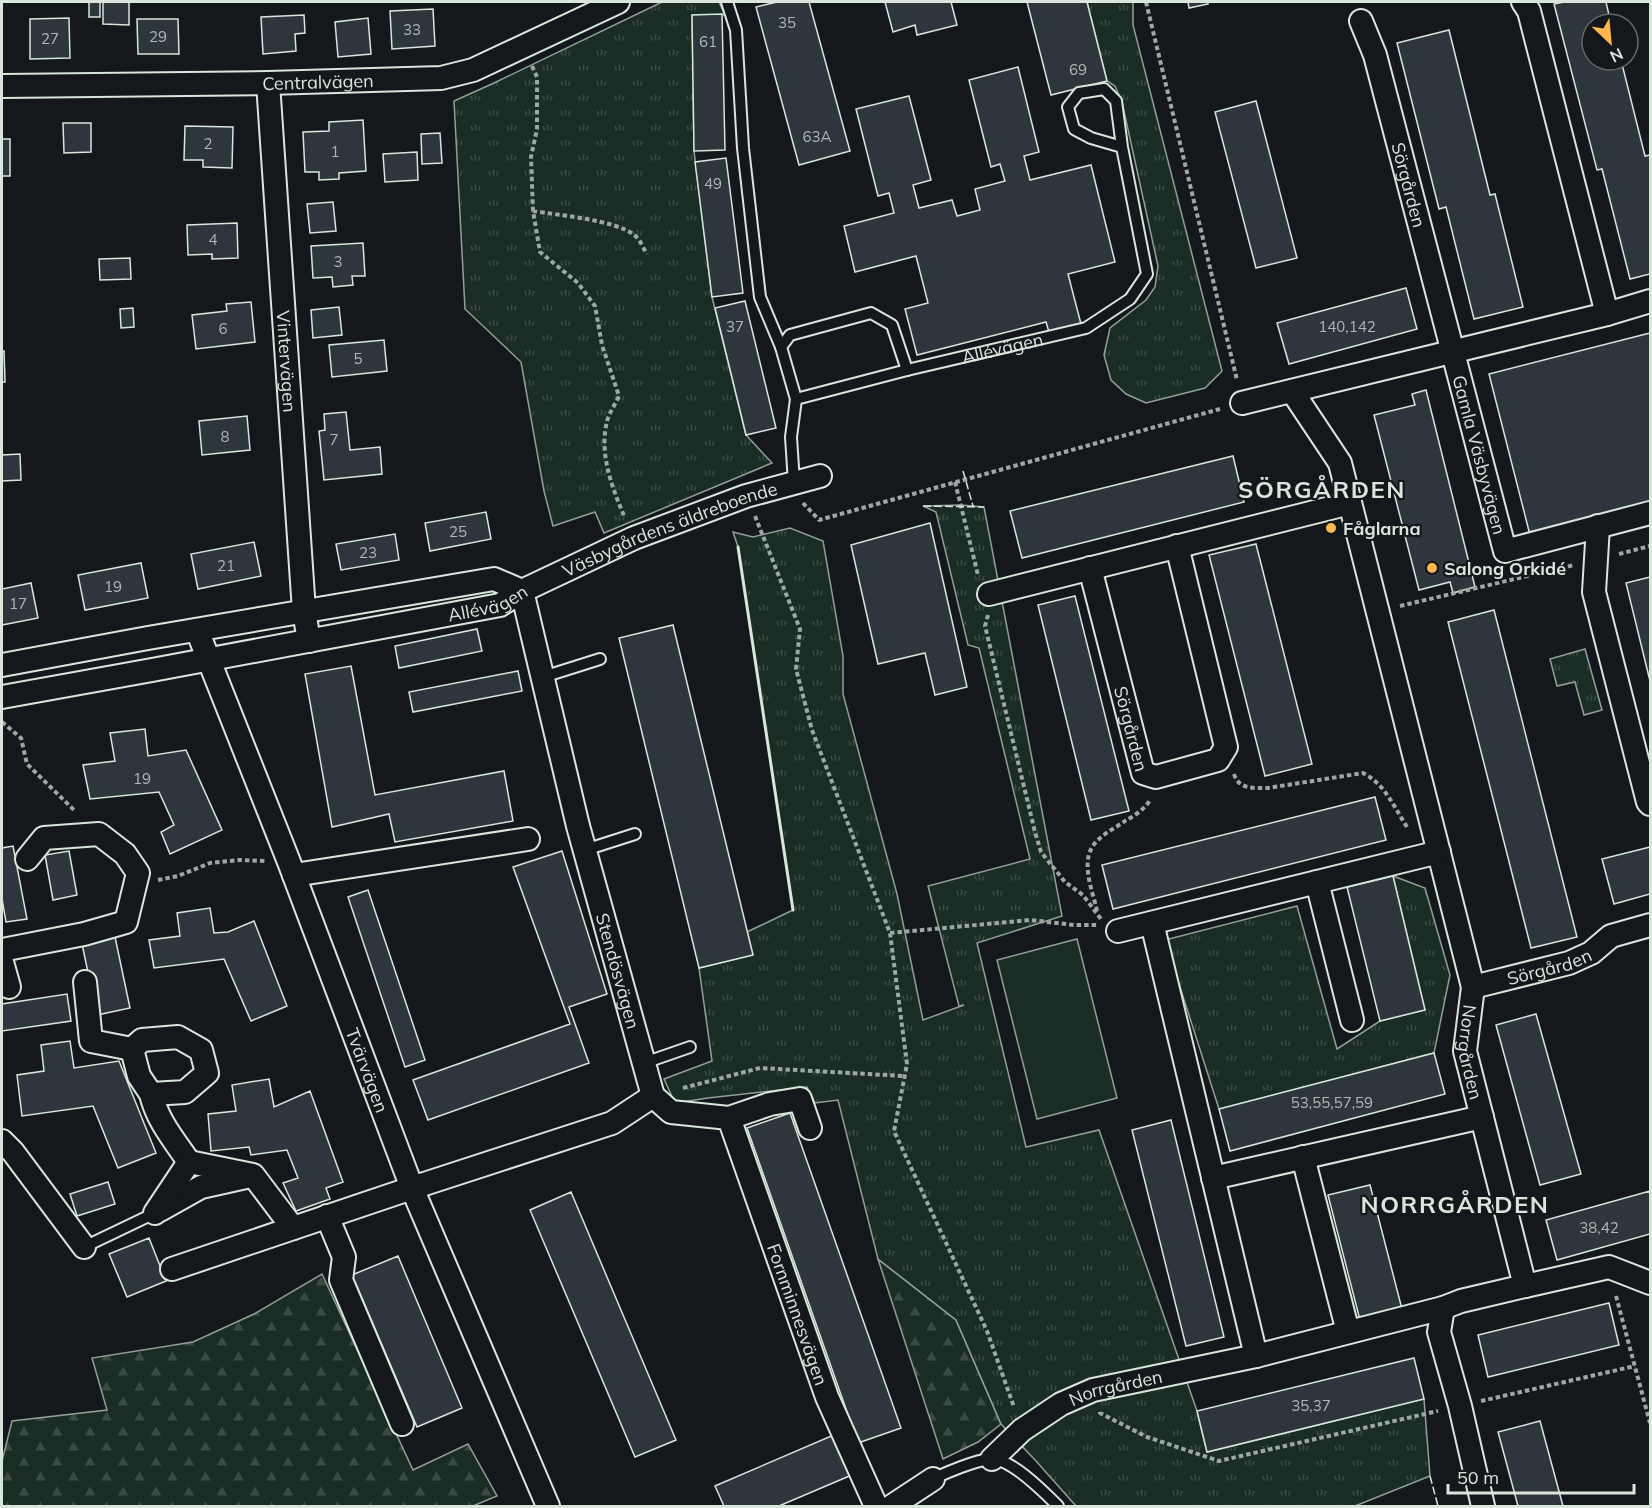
<svg xmlns="http://www.w3.org/2000/svg" width="1652" height="1508" font-family="Mulish,sans-serif">
<style>
.grass{fill:#1a2d24;stroke:#939e99;stroke-width:1.5}
.forest{fill:url(#forest-firs);stroke:#939e99;stroke-width:1.5}
.park{fill:url(#park-tufts);stroke:#939e99;stroke-width:1.5}
.building{fill:#2c363c;stroke:#d8e6dc;stroke-width:1.5}
.lines{fill:none;stroke-linecap:round;stroke-linejoin:round}
.lane-casing{stroke:#d8e6dc;stroke-width:14}
.street-casing{stroke:#d8e6dc;stroke-width:26}
.path{stroke:#9da8a2;stroke-width:4;stroke-dasharray:4.5 3;stroke-linecap:butt}
.lane{stroke:#14181c;stroke-width:10}
.street{stroke:#14181c;stroke-width:22}
.fence{stroke:#d8e6dc;stroke-width:1.5;stroke-dasharray:8 3;stroke-linecap:butt}
.wall{stroke:#d8e6dc;stroke-width:3}
.poi-dot{fill:#ffb74d;stroke:#14181c;stroke-width:2}
.labels{text-anchor:middle;dominant-baseline:central;stroke-width:4.5;stroke-linejoin:round;paint-order:stroke}
.number-label{font-size:15px;fill:#adbab4}
.street-label{font-size:18px;fill:#d8e6dc;stroke:#14181c}
.poi-label{font-size:18px;font-weight:bold;fill:#d8e6dc;stroke:#14181c;text-anchor:start}
.district-label{font-size:24px;font-weight:bold;letter-spacing:1.5px;fill:#d8e6dc;stroke:#14181c}
</style>
<defs>
<pattern id="forest-firs" width="22" height="20" patternUnits="userSpaceOnUse" patternTransform="scale(1.5)"><rect width="22" height="20" fill="#1a2d24"/><path d="M5 1l3.5 6h-7zM16 11l3.5 6h-7z" fill="#3b4b43"/></pattern>
<pattern id="park-tufts" width="24" height="20" patternUnits="userSpaceOnUse" patternTransform="scale(1.5)"><rect width="24" height="20" fill="#1a2d24"/><path d="M3 7l-1-3M5 7V3M7 7l1-3M15 17l-1-3M17 17v-4M19 17l1-3" fill="none" stroke="#3b4b43"/></pattern>
</defs>
<rect width="100%" height="100%" fill="#14181c"/>
<path class="grass" d="M1077 939 1117 1098 1037 1119 997 960Z"/>
<path class="forest" d="M878 1259 956 1320 1001 1424 978 1442 943 1459Z
M322 1274 413 1470 468 1444 497 1496 473 1506H2V1461L12 1421 107 1410 92 1358 193 1342 254 1314Z"/>
<path class="park" d="M662 2H719L725 15H692L694 151 712 297 746 435 772 463 604 533 595 512 553 526 544 491 521 362 465 309 454 101 494 83Z
M1087 2H1133V25L1222 371 1205 388 1146 403 1126 394 1111 380 1104 355 1110 328 1146 300 1155 287 1158 266 1122 102 1115 86 1107 81Z
M961 505 984 507 1062 916 977 943 1026 1147 1099 1130 1197 1411 1207 1452 1424 1399 1430 1476 1355 1506H1076L1036 1461 1001 1424 956 1320 878 1259 838 1100 815 1103 807 1087 708 1098 675 1103 664 1079 712 1061 699 968 753 955 747 932 793 910 738 547 733 532 753 537 790 528 823 541 843 656V694L897 894 923 1020 964 1005 959 1006 928 886 1030 859 979 648 968 645 936 512 923 506Z
M1585 649 1602 710 1584 715 1575 682 1557 686 1550 659Z
M1393 876 1425 888 1450 975 1434 1053 1219 1109 1165 940 1297 906 1337 1049 1380 1021 1425 1010Z"/>
<path class="building" d="M89 2H100V17H89Z
M103 2H129V25L103 24Z
M777 2H809L850 151 799 165 756 7Z
M885 2H951L957 25 917 35 915 25 893 32Z
M1027 2H1087L1107 81 1051 95Z
M1188 2H1208V4L1189 8Z
M1564 2H1606L1611 24H1592V60H1621L1645 156 1650 155V274L1630 279 1602 169 1597 170 1554 4Z
M433 9 435 46 392 49 390 11Z
M722 14 725 150 694 151 692 15Z
M304 15 305 33 295 34 296 51 263 54 261 17Z
M69 18 70 58 30 59V19Z
M368 18 371 54 338 57 335 22Z
M137 19H178L179 54H138Z
M1449 30 1490 195 1495 194 1523 307 1474 319 1446 207 1439 209 1397 43Z
M1018 67 1039 152 1024 156 1030 180 1091 165 1115 262 1068 274 1081 324 1049 332 1046 322 917 355 905 309 928 303 916 256 855 272 844 226 894 213 889 193 878 196 856 109 909 96 931 180 913 185 919 208 952 200 957 216 980 210 975 189 1005 181 1000 164 991 167 969 80Z
M1256 101 1297 258 1256 268 1215 112Z
M363 120 366 171 339 173V179L319 180V172H305L303 132 329 131V122Z
M63 123H91V152L64 153Z
M185 126 233 127 232 168 203 167V160H184Z
M440 133 442 163 422 164 421 134Z
M2 139H10V176H2Z
M417 152 418 180 385 182 383 154Z
M726 158 743 293 712 297 695 162Z
M333 202 336 231 310 233 307 204Z
M237 223 238 258 212 259V254L188 255 187 225Z
M363 243 365 276H352L353 285 333 287 332 277 313 278 311 246Z
M130 258 131 279 100 280 99 259Z
M1406 288 1417 329 1289 364 1277 323Z
M745 301 776 428 746 435 715 308Z
M251 302 255 342 196 349 192 315 227 311 226 304Z
M339 307 342 335 313 338 311 310Z
M133 308 134 327 121 328 120 309Z
M1650 333V504L1530 535 1489 374Z
M384 340 387 371 332 377 329 345Z
M2 351H4L5 382H2Z
M1426 390 1475 587 1453 593 1450 582 1419 590 1374 415 1415 405 1412 394Z
M346 412 350 450 380 447 382 474 324 480 319 431 325 430 324 414Z
M247 416 250 450 202 455 199 421Z
M20 454 21 480 2 481V455Z
M1233 456 1244 502 1022 558 1010 511Z
M486 512 491 539 430 551 425 523Z
M930 523 967 687 935 695 925 653 878 664 851 545Z
M395 534 399 560 341 570 336 544Z
M254 542 261 576 198 589 191 554Z
M1256 544 1312 764 1265 776 1209 555Z
M141 563 148 598 85 610 78 575Z
M1650 577V681L1626 583Z
M31 583 38 618 2 625V589Z
M1075 596 1129 811 1091 820 1038 605Z
M1494 610 1577 937 1531 948 1448 622Z
M673 625 753 955 699 968 619 638Z
M477 629 482 651 399 668 395 646Z
M351 666 375 795 504 771 513 821 395 842 389 814 332 827 305 674Z
M518 671 522 691 413 712 409 692Z
M145 729 148 756 186 750 222 830 170 854 161 832 174 825 159 792 90 799 83 765 115 761 110 733Z
M1375 797 1386 840 1113 909 1102 865Z
M13 846 27 919 6 922 2 899V848Z
M1650 847V894L1614 904 1602 859Z
M69 851 77 895 53 900 45 855Z
M562 851 607 994 569 1007 589 1063 428 1120 413 1080 570 1024 513 867Z
M1393 876 1425 1010 1380 1021 1347 887Z
M368 890 425 1060 405 1067 348 897Z
M210 908 214 933 228 932 254 921 287 1006 251 1021 224 959 154 968 149 940 180 936 177 913Z
M115 937 130 1008 97 1015 82 944Z
M67 994 71 1021 2 1031V1004Z
M1536 1014 1581 1174 1540 1185 1496 1025Z
M70 1041 74 1068 119 1061 156 1153 118 1168 93 1106 22 1116 17 1075 44 1071 41 1045Z
M1434 1053 1445 1094 1230 1151 1219 1109Z
M269 1079 274 1107 310 1091 343 1182 326 1188 330 1199 296 1211 283 1183 298 1178 287 1150 251 1155 249 1147 211 1151 208 1114 236 1111 232 1085Z
M790 1113 901 1428 858 1443 747 1128Z
M1171 1120 1224 1337 1186 1346 1132 1130Z
M108 1182 115 1204 77 1216 70 1194Z
M1370 1185 1403 1313 1361 1324 1328 1195Z
M1650 1191V1234L1557 1260 1546 1220Z
M571 1192 676 1440 635 1457 530 1210Z
M149 1238 166 1281 127 1297 109 1254Z
M398 1256 462 1408 417 1427 352 1275Z
M1609 1303 1619 1345 1488 1377 1478 1335Z
M1414 1358 1424 1399 1207 1452 1197 1411Z
M1540 1421 1563 1506H1518L1498 1432Z
M836 1434 854 1474 779 1506H724L715 1486Z"/>
<g class="lines">
<g class="lane-casing">
<g id="lane">
<path d="M727 2 736 30 743 148 760 297 781 347"/>
<path d="M796 399 781 347 790 335 871 313 892 325 907 370"/>
<path id="s1" d="M794 483 791 437 796 399 907 370 1086 328 1130 299 1147 274 1122 147 1116 101 1104 89 1079 93 1068 107 1074 129 1091 138 1122 147"/>
<path d="M543 677 600 659"/>
<path d="M585 850 635 834"/>
<path d="M644 1063 690 1047"/>
<path d="M84 1247 155 1213"/>
<path d="M933 1479C947 1472 974 1461 990 1459 1010 1457 1045 1493 1058 1506"/>
</g>
</g>
<g class="street-casing">
<g id="street">
<path d="M1523 2 1529 11 1607 314"/>
<path id="s2" d="M1361 21 1375 55 1505 551 1650 513"/>
<path id="s3" d="M268 83 304 611 309 641"/>
<path id="s4" d="M2 86 268 83 441 78 473 70 618 2"/>
<path id="s5" d="M1292 391 1340 463 1473 987 1569 963 1591 953 1611 936 1650 925"/>
<path d="M1242 403 1607 314 1650 301"/>
<path d="M1598 526 1594 592 1648 802 1650 804"/>
<path id="s6" d="M1090 568 1143 773 1156 777 1218 760 1226 747 1177 546"/>
<path id="s7" d="M522 591 578 826 653 1096"/>
<path d="M989 594 1350 503"/>
<path id="s8" d="M197 630 289 862 412 1188 548 1506"/>
<path d="M2 665 148 638 494 579 522 591"/>
<path id="s9" d="M2 697 152 670 500 605 522 591 634 538 746 496 820 476"/>
<path d="M294 875 528 839"/>
<path d="M1317 882 1352 1020"/>
<path d="M1152 923 1256 1356"/>
<path d="M1118 931 1439 852"/>
<path d="M2 950 84 934 126 922 138 873 125 854 99 834 44 838 27 859"/>
<path d="M2 962 9 987"/>
<path d="M85 982 91 1041 132 1049"/>
<path id="s10" d="M1473 987 1465 1051 1525 1286 1461 1301 1443 1308 1439 1332 1460 1406 1483 1506"/>
<path d="M151 1094 139 1076 132 1049 142 1040 178 1037 201 1050 207 1073 185 1092 151 1094C157 1120 174 1140 189 1162"/>
<path d="M653 1096 671 1112 729 1118 770 1104 800 1099 810 1128"/>
<path id="s11" d="M729 1118 827 1397 876 1506"/>
<path d="M2 1141 13 1152 84 1247"/>
<path d="M1303 1157 1348 1332"/>
<path d="M1213 1178 1482 1117"/>
<path d="M160 1210 201 1187 246 1177"/>
<path d="M155 1213 189 1162 253 1175 293 1228"/>
<path d="M327 1216 344 1257 341 1280 402 1424"/>
<path d="M172 1269 412 1188 612 1123 653 1096"/>
<path d="M1525 1286 1609 1267 1650 1283"/>
<path id="s12" d="M992 1459 1022 1430 1061 1404 1093 1390 1256 1356 1443 1308"/>
<path d="M892 1506 933 1479"/>
</g>
</g>
<path class="path" d="M1146 2 1237 380
M532 66 537 77V129L531 157 533 211 540 252 578 283 595 306 602 345 619 396C615 405 607 416 606 426 600 457 613 490 625 518
M533 211C557 215 616 220 634 235 640 239 643 248 647 254
M955 482 978 575
M803 503 819 520 1220 409
M755 516 800 629 796 669 812 730 890 933 907 1064 894 1131 987 1331 1014 1407
M1619 554 1650 546
M1400 606 1574 565
M988 615 985 626 1035 832 1041 852 1065 882 1083 895 1101 919
M2 722 21 738 27 764 75 811
M1234 774C1239 790 1254 788 1268 788L1363 773C1385 784 1394 807 1407 827
M158 880 178 876 210 863 240 860 265 861
M1097 911C1092 888 1078 858 1098 840 1106 832 1117 827 1125 821 1134 816 1145 809 1150 800
M890 933 1030 920 1074 925H1098
M683 1088 760 1068 904 1076
M1616 1296 1650 1423
M1481 1401 1635 1366
M1100 1412V1413L1147 1437 1219 1461 1438 1411"/>
<use href="#lane" class="lane"/>
<use href="#street" class="street"/>
<path class="fence" d="M963 471 973 506
M923 506 984 507
M1430 1476 1438 1506"/>
<path class="wall" d="M738 547 793 910"/>
</g>
<g class="poi-dot">
<circle cx="1331" cy="528" r="6"/>
<circle cx="1432" cy="568" r="6"/>
</g>
<g class="labels">
<g class="number-label">
<text x="787" y="22">35</text>
<text x="412" y="29">33</text>
<text x="158" y="36">29</text>
<text x="50" y="38">27</text>
<text x="708" y="41">61</text>
<text x="1078" y="69">69</text>
<text x="817" y="136">63A</text>
<text x="208" y="143">2</text>
<text x="335" y="151">1</text>
<text x="713" y="183">49</text>
<text x="213" y="239">4</text>
<text x="338" y="261">3</text>
<text x="735" y="326">37</text>
<text x="1347" y="326">140,142</text>
<text x="223" y="328">6</text>
<text x="358" y="358">5</text>
<text x="225" y="436">8</text>
<text x="334" y="439">7</text>
<text x="458" y="531">25</text>
<text x="368" y="552">23</text>
<text x="226" y="565">21</text>
<text x="113" y="586">19</text>
<text x="18" y="603">17</text>
<text x="142" y="778">19</text>
<text x="1332" y="1102">53,55,57,59</text>
<text x="1599" y="1227">38,42</text>
<text x="1311" y="1405">35,37</text>
</g>
<g class="street-label">
<text stroke="none"><textPath href="#s4" startOffset="316">Centralvägen</textPath></text>
<text stroke="none"><textPath href="#s2" startOffset="171">Sörgården</textPath></text>
<text stroke="none"><textPath href="#s1" startOffset="297">Allévägen</textPath></text>
<text stroke="none"><textPath href="#s3" startOffset="279">Vintervägen</textPath></text>
<text stroke="none"><textPath href="#s2" startOffset="450">Gamla Väsbyvägen</textPath></text>
<text stroke="none"><textPath href="#s9" startOffset="693">Väsbygårdens äldreboende</textPath></text>
<text stroke="none"><textPath href="#s9" startOffset="495">Allévägen</textPath></text>
<text stroke="none"><textPath href="#s6" startOffset="166">Sörgården</textPath></text>
<text stroke="none"><textPath href="#s5" startOffset="706">Sörgården</textPath></text>
<text stroke="none"><textPath href="#s7" startOffset="392">Stendösvägen</textPath></text>
<text stroke="none"><textPath href="#s10" startOffset="66">Norrgården</textPath></text>
<text stroke="none"><textPath href="#s8" startOffset="472">Tvärvägen</textPath></text>
<text stroke="none"><textPath href="#s11" startOffset="208">Fornminnesvägen</textPath></text>
<text stroke="none"><textPath href="#s12" startOffset="146">Norrgården</textPath></text>
</g>
<g class="poi-label">
<text x="1343" y="528">Fåglarna</text>
<text x="1444" y="568">Salong Orkidé</text>
</g>
<g class="district-label">
<text x="1322" y="489">SÖRGÅRDEN</text>
<text x="1455" y="1204">NORRGÅRDEN</text>
</g>
</g>
<rect width="1652" height="1508" fill="none" stroke="#d8e6dc" stroke-width="6"/>
<g transform="translate(1610 42) rotate(154)"><circle r="28" fill="#14181c" stroke="#626a69" stroke-width="1.5"/>
<path d="M0-4.5L10 22L0 15L-10 22Z" fill="#ffb74d"/>
<text y="-9" font-size="16" font-weight="bold" text-anchor="middle" fill="#d8e6dc">N</text>
</g>
<path d="M1448 1484v9h186v-9" fill="none" stroke="#d8e6dc" stroke-width="3"/>
<text x="1457" y="1484" font-size="18" fill="#d8e6dc" stroke="#14181c" stroke-width="4.5" paint-order="stroke">50 m</text>
</svg>
